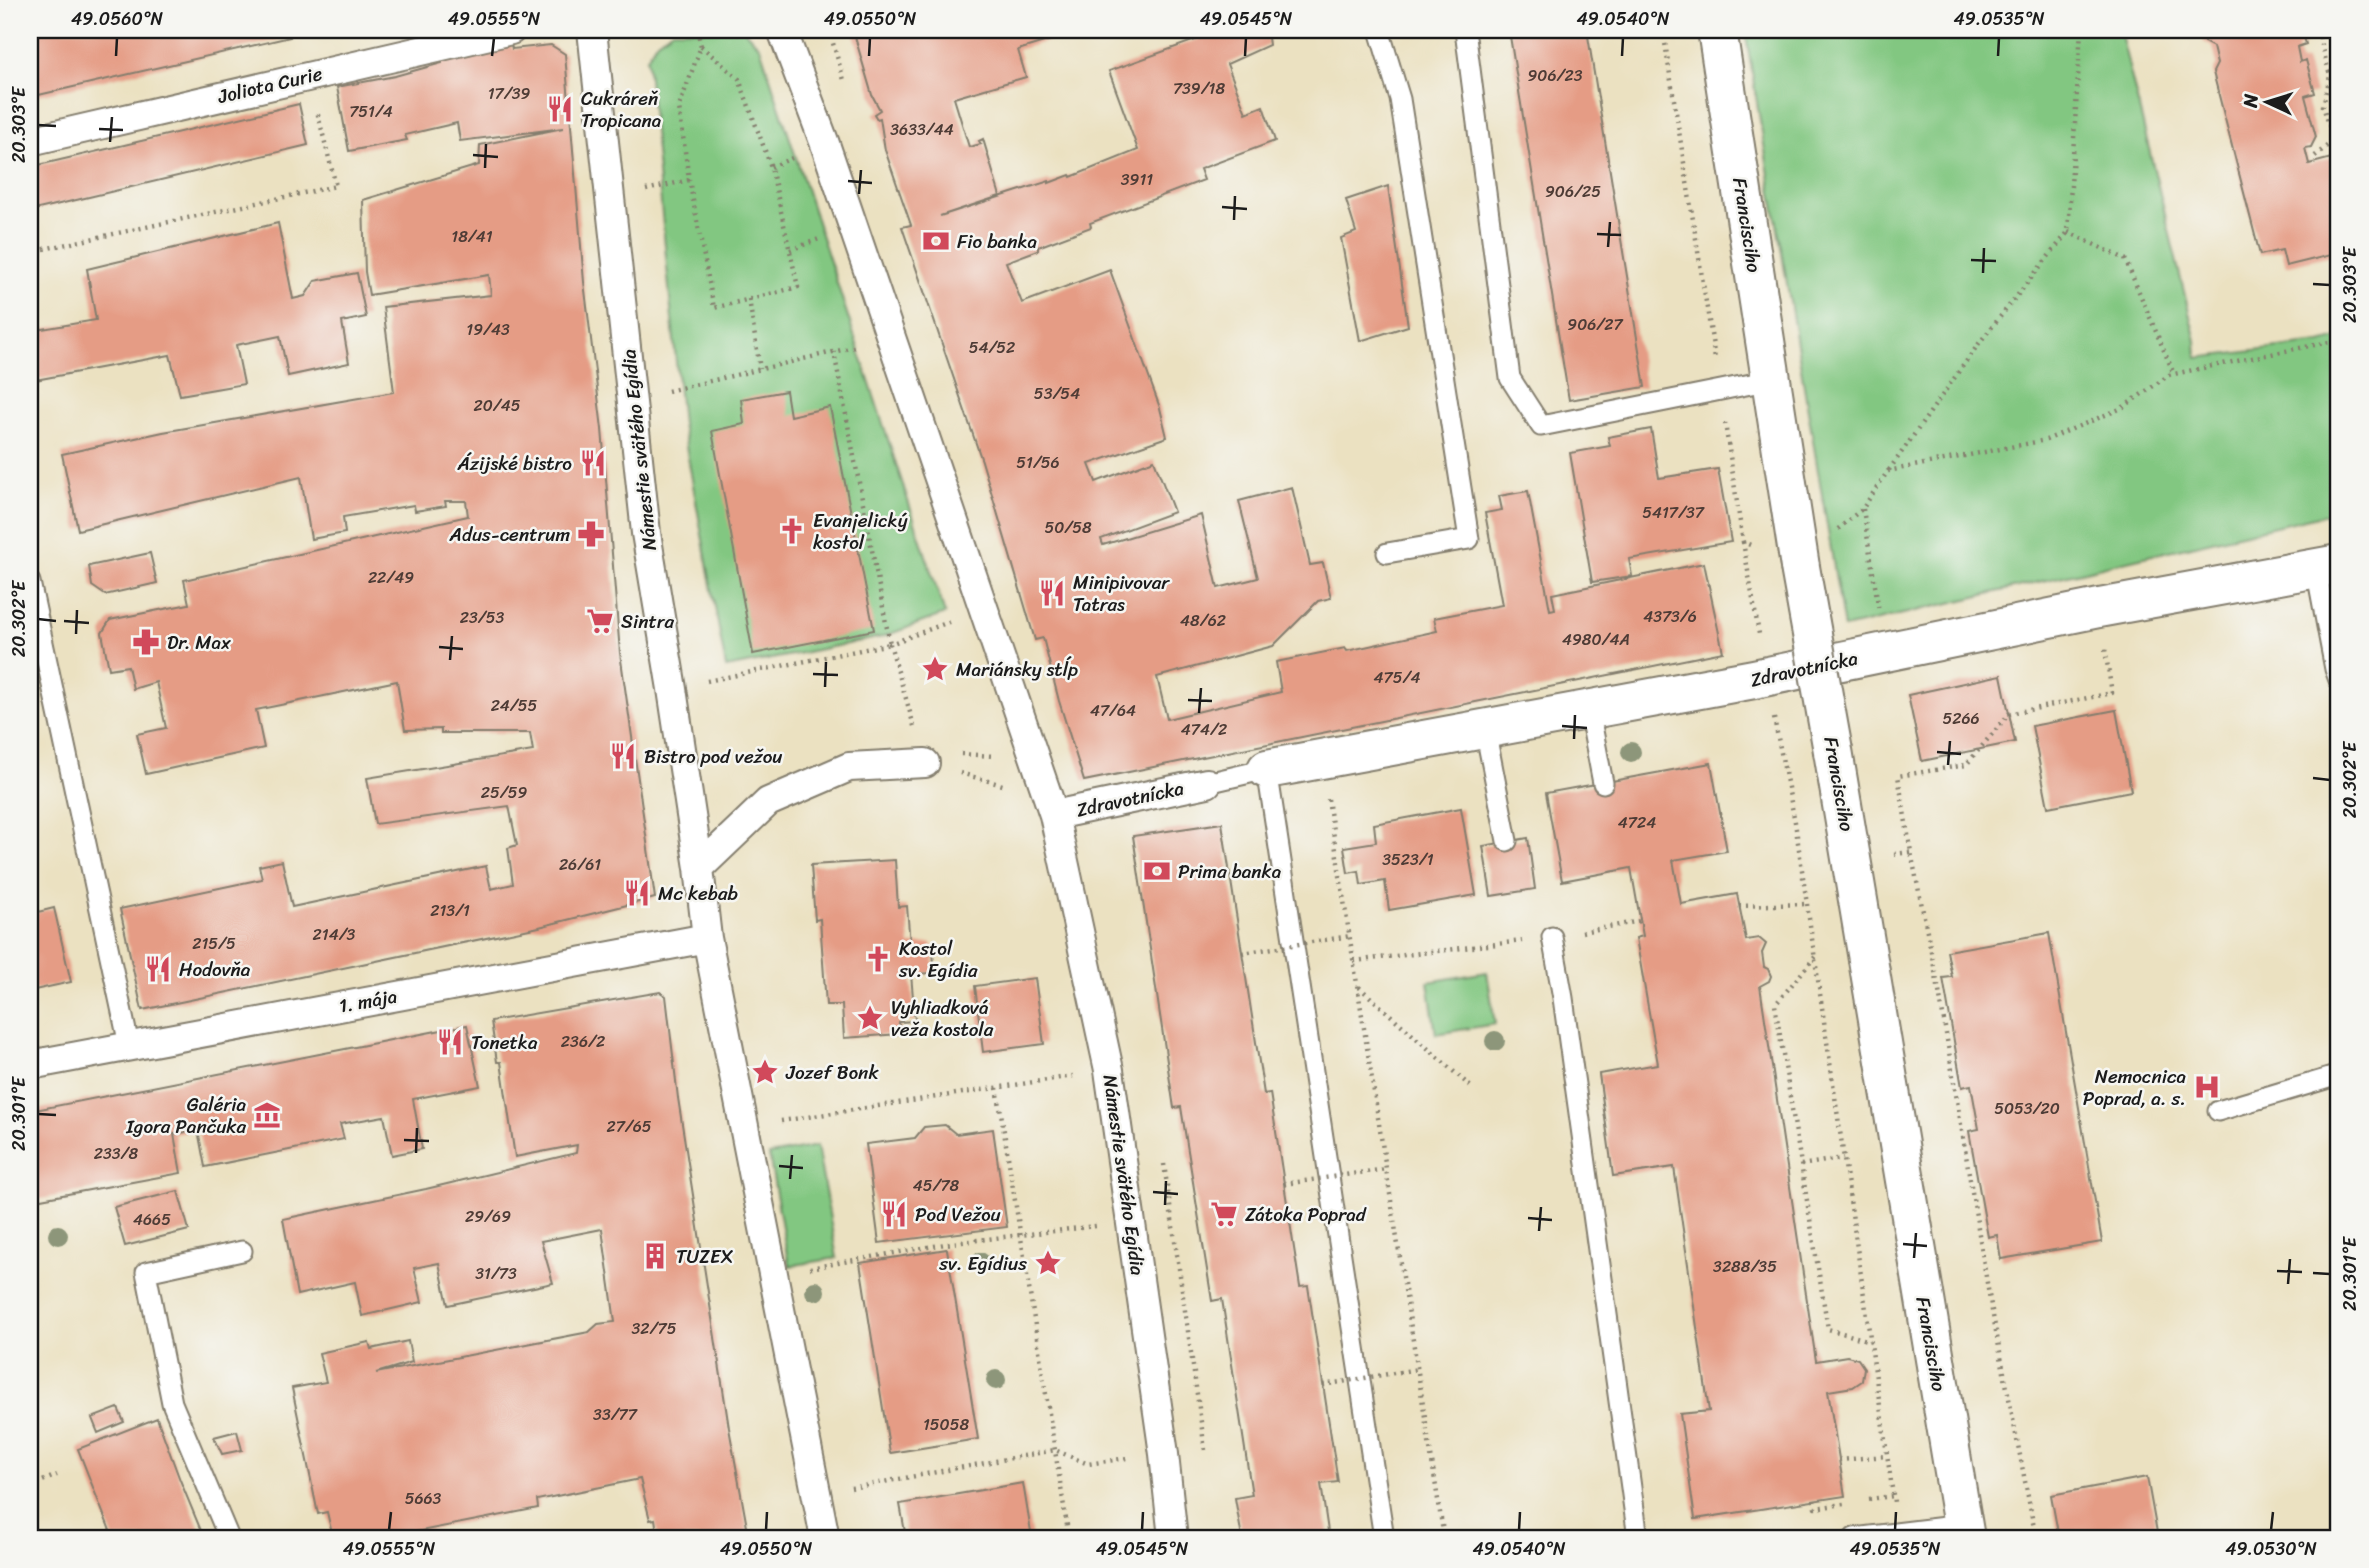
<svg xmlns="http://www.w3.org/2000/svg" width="2369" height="1568" font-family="Sriracha,sans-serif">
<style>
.green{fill:#82c781;stroke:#4f724e;stroke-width:2}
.building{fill:#e59c85}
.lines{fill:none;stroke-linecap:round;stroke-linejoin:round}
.service-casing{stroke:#847e6e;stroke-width:23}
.pedestrian-casing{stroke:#847e6e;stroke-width:32}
.minor-casing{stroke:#847e6e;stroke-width:42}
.path{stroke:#847e6e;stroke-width:4.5;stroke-dasharray:2 5;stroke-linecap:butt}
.service{stroke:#fff;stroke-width:19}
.pedestrian{stroke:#fff;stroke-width:28}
.minor{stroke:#fff;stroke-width:38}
.minor-bridge-casing{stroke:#847e6e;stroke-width:42;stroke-linecap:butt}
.path-bridge{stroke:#847e6e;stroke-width:4.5;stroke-dasharray:2 5;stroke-linecap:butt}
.minor-bridge{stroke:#fff;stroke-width:38}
.tree{fill:#8d967a}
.ticks{fill:none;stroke:#1c1c1c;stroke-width:2.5}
.labels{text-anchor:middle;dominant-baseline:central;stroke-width:5;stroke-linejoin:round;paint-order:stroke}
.number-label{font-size:16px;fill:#4e3c36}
.street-label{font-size:19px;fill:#1c1c1c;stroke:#f6f6f2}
.poi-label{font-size:19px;fill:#1c1c1c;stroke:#f6f6f2;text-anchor:start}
.neatline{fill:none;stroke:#1c1c1c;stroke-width:2.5}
.ticks-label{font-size:18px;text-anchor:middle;fill:#1c1c1c}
</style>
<rect width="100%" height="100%" fill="#f6f6f2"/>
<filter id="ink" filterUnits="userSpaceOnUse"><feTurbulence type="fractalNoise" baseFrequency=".0143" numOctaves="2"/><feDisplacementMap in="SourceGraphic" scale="14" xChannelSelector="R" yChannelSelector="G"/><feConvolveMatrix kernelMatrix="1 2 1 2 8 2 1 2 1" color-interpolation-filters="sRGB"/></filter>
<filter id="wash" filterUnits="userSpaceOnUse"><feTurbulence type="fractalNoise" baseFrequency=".00686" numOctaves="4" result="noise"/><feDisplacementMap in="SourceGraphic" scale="28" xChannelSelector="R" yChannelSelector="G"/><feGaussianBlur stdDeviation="1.57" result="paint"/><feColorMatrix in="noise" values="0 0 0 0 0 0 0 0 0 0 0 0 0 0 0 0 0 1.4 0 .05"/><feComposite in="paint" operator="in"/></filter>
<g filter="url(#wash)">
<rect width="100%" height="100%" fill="#ebe1c1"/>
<path class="green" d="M673 30H744L760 47 945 614 882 637 726 668 682 424 647 58 657 41Z
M1745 30H2120L2196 341 2197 358 2320 343 2339 338V511L1844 628Z
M1487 972 1495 1024 1436 1034 1428 982Z
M817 1146 837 1258 789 1266 769 1155Z"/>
<g id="blocks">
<path class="building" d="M30 30H289L290 37 30 97Z
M853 30H1083L1018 50 1026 77 954 98 969 147 981 144 979 141 983 139 1000 196 940 216 1049 181V183L1070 175 1071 177 1138 150 1109 71 1223 30H1253L1255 33 1267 30 1269 45 1227 64 1246 113 1263 106 1275 141 1200 169 1204 180 1090 223 1091 227 1038 247V250L1006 262 1022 303 1110 270 1160 408 1167 437 1089 464 1096 482 1154 460 1174 512 1101 539 1103 545 1201 515 1218 588 1258 578 1239 501 1292 487 1310 565 1323 563 1331 598 1318 601 1273 646 1157 677 1167 719 1281 692 1276 662 1345 648 1347 651 1437 631 1434 618 1502 605 1485 513 1502 510 1499 496 1528 491 1550 610 1555 609 1552 594 1704 563 1723 652 1084 781 1059 701 1043 638 1035 640 982 461 902 227 911 225 885 150 880 118 877 119 874 114 880 110 872 95Z
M1509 30H1587L1645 387 1569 400Z
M2201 30H2302L2306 44 2297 47 2300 62 2306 60 2315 93 2305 96 2316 137 2311 147 2305 148 2309 164 2339 156V253L2286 266 2282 250 2260 255 2213 72 2217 64 2213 47 2204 42Z
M511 44 512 49 551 45 565 54 584 282 602 429 620 653 655 898 539 927 142 1010 120 909 262 879 259 866 282 861 292 907 486 866 491 889 513 884 508 848 517 845 509 806 375 824 367 778 533 751 530 733H441V729L405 730 397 681 256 710 264 748 146 774 137 734 166 728 156 682 133 689 128 666 109 669 102 633 110 620 189 604 184 580 468 516 466 501H445L446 506 415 511 414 505 343 517 345 533 311 539 301 477 78 530 62 454 163 432 394 392 383 307 491 295 489 275 369 295 365 272 363 200 479 165 480 145 563 128 460 141 457 123 405 135 407 140 349 151 337 87 395 76 442 63V57Z
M299 104 308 145 30 211V167Z
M1388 186 1408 326 1360 341 1341 238 1356 232 1346 200Z
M278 223 293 299 305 296 315 281 357 273 366 317 342 322 349 363 288 376 280 336 236 345 244 384 180 395 170 355 30 381V331L96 320 87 269Z
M786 391 790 416 830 407 874 630 753 654 712 431 744 424 741 399Z
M1651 429 1659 478 1718 469 1731 542 1629 559 1632 576 1592 582 1570 453 1610 446 1608 437Z
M150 553 157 583 105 595 92 586 89 566Z
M2001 675 2015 742 1922 761 1908 695Z
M2116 710 2131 791 2048 807 2032 726Z
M1711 763 1727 851 1673 860 1681 904 1737 894 1746 940 1759 938 1766 944 1762 953 1764 967 1768 969 1771 976 1769 981 1760 986 1816 1361 1847 1356 1858 1359 1864 1368 1862 1381 1853 1387 1828 1391 1845 1496 1695 1519 1680 1414 1709 1411 1674 1167 1613 1176 1599 1074 1658 1064 1636 938 1643 936 1631 868 1562 881 1546 793Z
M1461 808 1476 895 1389 910 1385 881 1361 885 1359 871 1348 873 1344 847 1376 842 1374 824Z
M1222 823 1264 1094 1270 1093 1300 1287 1308 1286 1338 1482 1321 1484 1329 1538H1242L1235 1498 1252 1495 1222 1299 1212 1301 1181 1107 1174 1108 1133 836Z
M1528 838 1535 889 1491 896 1483 846Z
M895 860 898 907 907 906 910 945 932 943 935 973 911 974 915 1021 899 1022 900 1034 844 1038 842 1005H826L820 919 815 920 811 865Z
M54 908 71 982 30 991V914Z
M2049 933 2102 1242 2001 1259 1997 1235 1988 1237 1969 1131 1979 1129 1971 1085 1962 1087 1943 978 1952 977 1947 951Z
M1035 978 1044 1044 983 1052 975 986Z
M660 992 666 996 678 1098 729 1428 749 1538H658L655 1519 650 1520 640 1479 537 1500 538 1508 385 1538H333L327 1512 318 1514 292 1388 326 1382 319 1353 369 1342 371 1349 408 1341 412 1362 376 1373 589 1332 598 1324 615 1322 602 1229 541 1241 553 1283 448 1305 439 1263 414 1268 422 1302 362 1316 355 1282 297 1295 283 1219 426 1189 576 1153 577 1145 515 1157 501 1062H497L491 1021Z
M467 1025 480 1086 413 1099 422 1149 392 1155 384 1116 340 1124 344 1139 205 1167 198 1130 174 1134 181 1173 30 1201V1111Z
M945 1125 956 1134 993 1129 1007 1227 879 1243 866 1144 915 1138 924 1127Z
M178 1191 189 1230 125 1246 114 1207Z
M947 1249 978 1439 890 1453 860 1263Z
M118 1408 124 1422 98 1433 92 1418Z
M157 1418 180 1480 204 1538H113L96 1495 78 1449Z
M237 1431 242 1450 222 1454 214 1437Z
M2147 1477 2158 1538H2059L2051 1495Z
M1023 1483 1032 1538H906L900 1504Z"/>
</g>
</g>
<g filter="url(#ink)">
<use href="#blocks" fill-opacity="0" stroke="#847e6e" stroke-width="2"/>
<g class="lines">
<g class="service-casing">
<path id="service" d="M1379 30 1400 99 1469 539 1387 553
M1465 30 1510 378 1541 426 1771 380
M2316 568 2335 669 2339 680
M30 582 129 1045
M1589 710 1603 783
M1485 729 1507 841
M1207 783 1267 769 1384 1538
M1552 937 1563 998 1638 1538
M2218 1111 2339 1075
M229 1538 172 1403 146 1272 242 1251
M1854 1538 1962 1525"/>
</g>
<g class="pedestrian-casing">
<path id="pedestrian" d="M592 30 646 533 672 689 699 868 707 938 825 1538
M782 30 825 144 1054 815 1109 1070 1164 1454 1173 1538
M30 141 511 30
M1054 815 1207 783
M699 868 768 802 849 767 925 763
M30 1065 707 938"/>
</g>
<g class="minor-casing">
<path id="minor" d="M1717 30 1800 567
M1833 751 1965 1538
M1267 769 1754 679 2099 608 2339 564"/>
</g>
<path class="path" d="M697 30 701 46
M829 30 844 80
M1663 30 1715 359
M2318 30 2330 76 2323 106 2334 140 2339 139
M701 46 739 79 771 167 798 287 714 308 689 180 679 107Z
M2315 156 2334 140
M771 167 792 158
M646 190 689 180
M2068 232 2125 259 2174 374
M790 250 819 239
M30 252 336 186 317 111
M749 299 760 369
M668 391 854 347
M1725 423 1743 542 1753 546
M1889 470 1980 342 2068 232 2081 30
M1863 509 1879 611
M1838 529 1863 508 1888 471 2046 440 2122 408 2169 375 2339 340
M1743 542 1759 634
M707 681 890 644 834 352
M1774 718 1795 822 1894 1502
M914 726 890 644 949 622
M961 754 994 756
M960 773 1006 786
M1328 799 1444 1538
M1894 854 1911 852
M1739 906 1807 904
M1582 932 1640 921
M1815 957 1775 1005 1828 1329 1870 1341
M1354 961 1522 941
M1359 987 1471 1087
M997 1088 1069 1538
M781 1121 1073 1076
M1164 1164 1205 1450
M1801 1165 1843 1158
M810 1268 945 1244 1096 1226
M1839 1460 1887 1456
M30 1486 57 1475
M851 1488 1055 1450 1088 1464 1127 1458
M1869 1499 1893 1496
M1814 1500 1815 1508 1844 1504
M2036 1538 1989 1295 1939 991 1911 852 1898 776 1966 765 2009 714 2112 693 2105 649"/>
<use href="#service" class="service"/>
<use href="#pedestrian" class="pedestrian"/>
<use href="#minor" class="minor"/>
<g class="minor-bridge-casing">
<path id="minor-bridge" d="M1800 567 1833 751"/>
</g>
<path class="path-bridge" d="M1242 953 1350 936
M1284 1184 1386 1169
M1323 1385 1418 1369"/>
<use href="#minor-bridge" class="minor-bridge"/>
</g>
<g class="tree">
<circle cx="1631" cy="752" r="10"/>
<circle cx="1495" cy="1041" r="10"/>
<circle cx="58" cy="1235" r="10"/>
<circle cx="980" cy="1262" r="10"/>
<circle cx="815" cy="1291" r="10"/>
<circle cx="996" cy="1380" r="10"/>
</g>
</g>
<path class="ticks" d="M116 56 117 38M492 56 494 38M869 56 870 38M1245 56 1246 38M1622 56 1623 38M1998 56 1999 38M38 125 56 126M99 129 123 130M110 142 112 117M473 155 498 157M485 168 486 144M848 181 872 183M859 194 861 170M1222 207 1247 209M1234 220 1235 196M1597 234 1621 235M1608 247 1610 222M1971 260 1996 261M1983 273 1984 248M2313 284 2330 285M38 619 56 621M64 621 89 623M76 634 77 610M439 647 463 649M450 660 452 636M813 674 838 675M825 687 826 662M1188 700 1212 701M1199 713 1201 688M1562 726 1587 728M1574 739 1575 715M1937 752 1961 754M1948 765 1950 741M2313 778 2330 780M38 1114 56 1115M404 1140 429 1141M416 1153 417 1128M779 1166 803 1168M790 1179 792 1155M1153 1192 1178 1194M1165 1205 1166 1181M1528 1218 1552 1220M1539 1231 1541 1207M1903 1244 1927 1246M1914 1258 1916 1233M2277 1271 2302 1272M2313 1273 2330 1274M2288 1284 2290 1259M389 1530 391 1512M766 1530 767 1512M1142 1530 1143 1512M1519 1530 1520 1512M1895 1530 1896 1512M2271 1530 2273 1512"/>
<defs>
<g id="restaurant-bare" transform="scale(2.1)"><path d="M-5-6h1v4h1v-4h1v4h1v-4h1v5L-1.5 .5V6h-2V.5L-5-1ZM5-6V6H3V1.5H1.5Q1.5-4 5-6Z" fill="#d1495b" stroke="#f6f6f2" stroke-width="2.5" paint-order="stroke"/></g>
<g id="bank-bare" transform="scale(2.1)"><path d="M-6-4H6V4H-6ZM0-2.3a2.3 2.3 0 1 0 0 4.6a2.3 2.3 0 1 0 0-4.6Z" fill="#d1495b" stroke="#f6f6f2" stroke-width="2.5" paint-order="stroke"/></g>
<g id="church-bare" transform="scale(2.1)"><path d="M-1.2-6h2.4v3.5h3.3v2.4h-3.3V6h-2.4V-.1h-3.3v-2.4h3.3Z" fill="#d1495b" stroke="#f6f6f2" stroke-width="2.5" paint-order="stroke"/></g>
<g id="pharmacy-bare" transform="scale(2.1)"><path d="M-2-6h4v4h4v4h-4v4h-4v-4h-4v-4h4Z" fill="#d1495b" stroke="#f6f6f2" stroke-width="2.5" paint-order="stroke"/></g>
<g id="supermarket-bare" transform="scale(2.1)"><path d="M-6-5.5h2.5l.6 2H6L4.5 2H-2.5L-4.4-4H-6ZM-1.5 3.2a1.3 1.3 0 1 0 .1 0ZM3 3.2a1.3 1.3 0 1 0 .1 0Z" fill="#d1495b" stroke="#f6f6f2" stroke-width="2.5" paint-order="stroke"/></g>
<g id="sight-bare" transform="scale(2.1)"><path d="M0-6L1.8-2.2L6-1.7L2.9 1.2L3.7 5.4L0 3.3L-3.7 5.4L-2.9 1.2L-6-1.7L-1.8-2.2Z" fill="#d1495b" stroke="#f6f6f2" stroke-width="2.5" paint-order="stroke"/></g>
<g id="hospital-bare" transform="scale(2.1)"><path d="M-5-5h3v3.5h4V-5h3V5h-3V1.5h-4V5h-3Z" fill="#d1495b" stroke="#f6f6f2" stroke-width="2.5" paint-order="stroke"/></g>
<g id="museum-bare" transform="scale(2.1)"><path d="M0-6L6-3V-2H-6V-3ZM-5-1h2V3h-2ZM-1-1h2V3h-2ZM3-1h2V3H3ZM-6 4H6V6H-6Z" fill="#d1495b" stroke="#f6f6f2" stroke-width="2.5" paint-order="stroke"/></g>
<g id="building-bare" transform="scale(2.1)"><path d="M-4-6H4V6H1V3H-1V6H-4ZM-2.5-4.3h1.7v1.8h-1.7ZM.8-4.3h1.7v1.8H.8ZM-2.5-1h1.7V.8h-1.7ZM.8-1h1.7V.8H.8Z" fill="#d1495b" stroke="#f6f6f2" stroke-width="2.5" paint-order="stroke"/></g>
</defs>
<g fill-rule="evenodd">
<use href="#restaurant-bare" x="560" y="109"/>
<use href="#bank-bare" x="936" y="241"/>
<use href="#restaurant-bare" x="593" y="463"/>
<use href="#church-bare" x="792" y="531"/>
<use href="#pharmacy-bare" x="591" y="534"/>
<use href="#restaurant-bare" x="1052" y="593"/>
<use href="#supermarket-bare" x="600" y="621"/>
<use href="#pharmacy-bare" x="146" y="642"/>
<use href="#sight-bare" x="935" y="669"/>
<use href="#restaurant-bare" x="623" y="756"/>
<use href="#bank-bare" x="1157" y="871"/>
<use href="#restaurant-bare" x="637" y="893"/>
<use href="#church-bare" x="878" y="959"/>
<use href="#restaurant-bare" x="158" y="969"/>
<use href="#sight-bare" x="870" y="1018"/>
<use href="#restaurant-bare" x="450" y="1042"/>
<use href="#sight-bare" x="765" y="1072"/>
<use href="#hospital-bare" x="2207" y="1087"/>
<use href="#museum-bare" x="267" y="1115"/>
<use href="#restaurant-bare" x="894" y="1214"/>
<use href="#supermarket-bare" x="1224" y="1214"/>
<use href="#building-bare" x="655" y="1256"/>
<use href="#sight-bare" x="1048" y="1263"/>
</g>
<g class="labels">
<g class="number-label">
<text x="1555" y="75">906/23</text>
<text x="1199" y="88">739/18</text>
<text x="509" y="93">17/39</text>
<text x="371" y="111">751/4</text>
<text x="922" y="129">3633/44</text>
<text x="1137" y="179">3911</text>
<text x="1573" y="191">906/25</text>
<text x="472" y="236">18/41</text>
<text x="1595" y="324">906/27</text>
<text x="488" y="329">19/43</text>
<text x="992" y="347">54/52</text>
<text x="1057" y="393">53/54</text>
<text x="497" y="405">20/45</text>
<text x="1038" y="462">51/56</text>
<text x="1673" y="512">5417/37</text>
<text x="1068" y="527">50/58</text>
<text x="391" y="577">22/49</text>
<text x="1670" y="616">4373/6</text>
<text x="482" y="617">23/53</text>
<text x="1203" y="620">48/62</text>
<text x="1596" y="639">4980/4A</text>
<text x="1397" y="677">475/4</text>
<text x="514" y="705">24/55</text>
<text x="1113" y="710">47/64</text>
<text x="1961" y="718">5266</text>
<text x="1204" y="729">474/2</text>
<text x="504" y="792">25/59</text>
<text x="1637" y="822">4724</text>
<text x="1408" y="859">3523/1</text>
<text x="580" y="864">26/61</text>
<text x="450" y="910">213/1</text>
<text x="334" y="934">214/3</text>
<text x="214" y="943">215/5</text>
<text x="583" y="1041">236/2</text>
<text x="2027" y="1108">5053/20</text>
<text x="629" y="1126">27/65</text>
<text x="116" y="1153">233/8</text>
<text x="936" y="1185">45/78</text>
<text x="488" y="1216">29/69</text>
<text x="152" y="1219">4665</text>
<text x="1745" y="1266">3288/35</text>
<text x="496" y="1273">31/73</text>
<text x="654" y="1328">32/75</text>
<text x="615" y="1414">33/77</text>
<text x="946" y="1424">15058</text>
<text x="423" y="1498">5663</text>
</g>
<g class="street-label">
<text transform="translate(270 85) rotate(-13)">Joliota Curie</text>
<text transform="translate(1747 225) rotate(81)">Francisciho</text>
<text transform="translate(639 450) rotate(-96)">Námestie svätého Egídia</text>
<text transform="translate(1804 669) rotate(-12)">Zdravotnícka</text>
<text transform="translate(1839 784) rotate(80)">Francisciho</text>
<text transform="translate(1130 799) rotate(-12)">Zdravotnícka</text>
<text transform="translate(368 1001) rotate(-10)">1. mája</text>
<text transform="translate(1124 1175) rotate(82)">Námestie svätého Egídia</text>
<text transform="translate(1931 1344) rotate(80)">Francisciho</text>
</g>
<g class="poi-label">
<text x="581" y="98">Cukráreň<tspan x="581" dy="22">Tropicana</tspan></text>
<text x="957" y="241">Fio banka</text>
<text x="572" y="463" text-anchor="end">Ázijské bistro</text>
<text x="813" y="520">Evanjelický<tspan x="813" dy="22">kostol</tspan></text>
<text x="570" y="534" text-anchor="end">Adus-centrum</text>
<text x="1073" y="582">Minipivovar<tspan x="1073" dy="22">Tatras</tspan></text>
<text x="621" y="621">Sintra</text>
<text x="167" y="642">Dr. Max</text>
<text x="956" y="669">Mariánsky stĺp</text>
<text x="644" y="756">Bistro pod vežou</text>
<text x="1178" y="871">Prima banka</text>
<text x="658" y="893">Mc kebab</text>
<text x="899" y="948">Kostol<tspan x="899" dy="22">sv. Egídia</tspan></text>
<text x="179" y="969">Hodovňa</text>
<text x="891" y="1007">Vyhliadková<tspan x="891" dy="22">veža kostola</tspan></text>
<text x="471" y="1042">Tonetka</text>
<text x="786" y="1072">Jozef Bonk</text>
<text x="2186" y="1076" text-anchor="end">Nemocnica<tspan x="2186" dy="22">Poprad, a. s.</tspan></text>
<text x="246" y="1104" text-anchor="end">Galéria<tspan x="246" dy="22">Igora Pančuka</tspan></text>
<text x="915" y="1214">Pod Vežou</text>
<text x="1245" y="1214">Zátoka Poprad</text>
<text x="676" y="1256">TUZEX</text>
<text x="1027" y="1263" text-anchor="end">sv. Egídius</text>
</g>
</g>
<rect width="2369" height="1568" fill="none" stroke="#f6f6f2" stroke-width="77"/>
<g transform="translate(2267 102) rotate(274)" stroke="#f6f6f2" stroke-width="5" paint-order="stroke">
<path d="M0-5L12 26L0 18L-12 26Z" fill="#1c1c1c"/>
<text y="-10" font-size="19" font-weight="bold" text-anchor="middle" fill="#1c1c1c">N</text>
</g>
<rect x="38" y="38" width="2292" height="1492" class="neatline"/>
<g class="ticks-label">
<text x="117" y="25">49.0560°N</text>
<text x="494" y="25">49.0555°N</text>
<text x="870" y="25">49.0550°N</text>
<text x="1246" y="25">49.0545°N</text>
<text x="1623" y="25">49.0540°N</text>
<text x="1999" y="25">49.0535°N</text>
<text transform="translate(19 125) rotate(-90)" y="6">20.303°E</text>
<text transform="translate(2350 285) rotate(-90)" y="6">20.303°E</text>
<text transform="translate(19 619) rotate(-90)" y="6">20.302°E</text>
<text transform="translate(2350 780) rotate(-90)" y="6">20.302°E</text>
<text transform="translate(19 1114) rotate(-90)" y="6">20.301°E</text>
<text transform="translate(2350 1274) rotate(-90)" y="6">20.301°E</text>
<text x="389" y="1555">49.0555°N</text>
<text x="766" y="1555">49.0550°N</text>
<text x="1142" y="1555">49.0545°N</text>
<text x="1519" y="1555">49.0540°N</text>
<text x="1895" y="1555">49.0535°N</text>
<text x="2271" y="1555">49.0530°N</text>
</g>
</svg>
